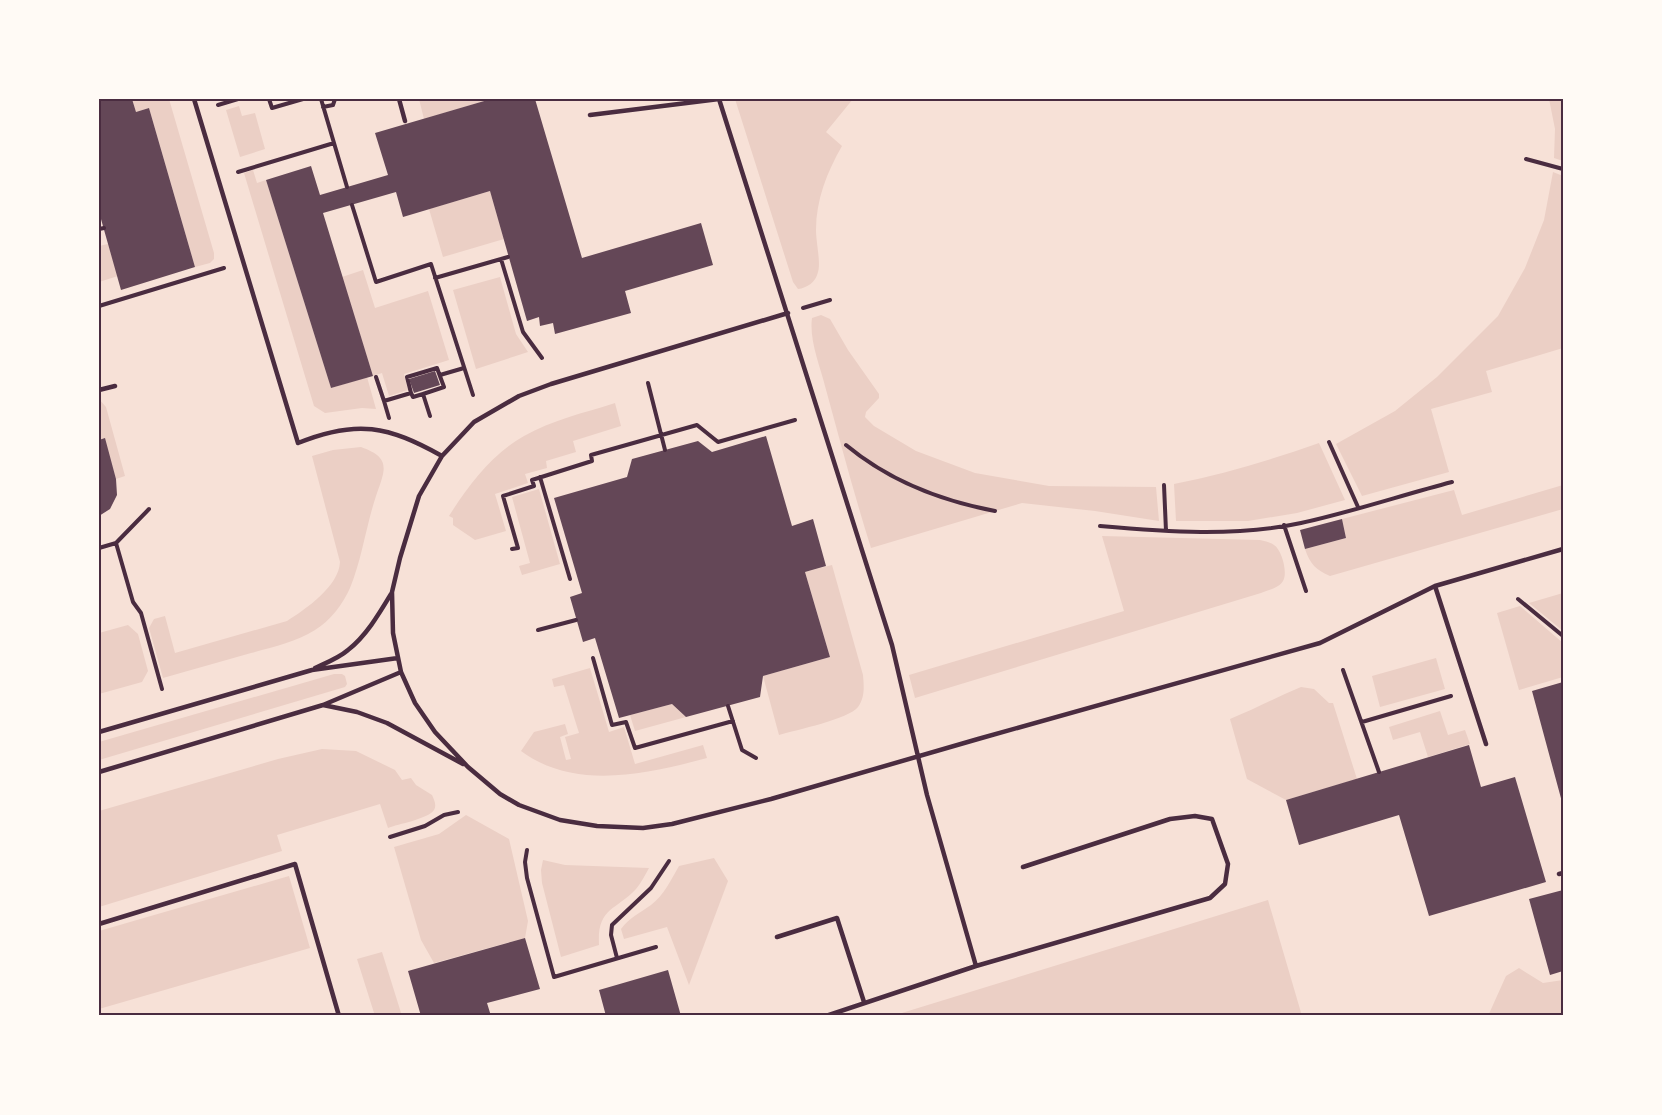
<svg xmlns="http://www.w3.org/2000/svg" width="1662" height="1115" font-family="'Exo 2',sans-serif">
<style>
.green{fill:#ebcfc5}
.building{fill:#644757}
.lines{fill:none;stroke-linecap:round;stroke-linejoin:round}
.path{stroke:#4a2c40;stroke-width:4}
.service{stroke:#4a2c40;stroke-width:4.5}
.neatline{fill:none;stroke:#4a2c40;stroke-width:2}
</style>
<rect width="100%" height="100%" fill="#f7e1d7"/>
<path class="green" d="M132 99H169L214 253V259L210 263 195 267 149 108 136 112Z
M419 99H491L424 119Z
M735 99H853L826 132 842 146C827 172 816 200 816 230 816 242 821 263 818 272 816 282 807 288 798 289L793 282Z
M1549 99H1563V161L1554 158 1555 129Z
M239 106 242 116 255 113 265 149 240 157 226 110Z
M253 170 257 183 266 180 331 388 367 377 376 409 362 408 325 413 314 406 244 173Z
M1553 172 1563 176V348L1486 371 1492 392 1431 409 1449 472 1362 496 1336 444 1395 411 1437 377 1498 316 1525 268 1544 220Z
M490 191 504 239 443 257 429 209Z
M108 244 118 276 99 282V246Z
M363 270 375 308 428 291 449 360 404 374 408 390 389 396 382 373 373 376 342 277Z
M500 277 516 334 528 352 476 369 453 290Z
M821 315 830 319 848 350 879 394V398L866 412 865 417 874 426 916 451 975 473 1049 486 1156 487 1159 521 1095 511 1022 503 871 548C854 494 840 441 825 386 820 366 809 340 812 318Z
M99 399 106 407 125 476 116 479 104 439 99 440Z
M615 403 621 426 573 441 576 452 546 461 547 468 525 474 528 483 495 494 506 531 475 540 453 525V518L449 516C468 486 492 454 524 436 552 420 584 413 615 403Z
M1319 443 1345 500 1297 513 1248 521H1176L1174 484C1224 474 1271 460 1319 443Z
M361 447C392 458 385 470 376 496 366 526 362 559 350 588 343 604 330 621 315 630 296 642 273 647 251 653 222 661 192 670 163 678L149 628 154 619 165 616 175 653 287 621C306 609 339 586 340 562L312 456 333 450Z
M1563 485V509L1330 576C1316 570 1310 564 1305 549L1346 538 1342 519 1454 490 1462 515Z
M539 489 560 564 522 575 519 566 530 563 512 497Z
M1102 536 1260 540C1265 541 1270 542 1274 545 1282 550 1288 573 1283 581 1279 588 1268 590 1261 593L915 698 909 675 1124 611Z
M832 565 863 675C864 686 865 698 858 707 849 719 796 730 779 735L763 676 830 657 805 572Z
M1563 593V631L1529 603Z
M1520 606 1563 643V677L1519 690 1497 613Z
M128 625 138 634 148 671 142 682 99 694V633Z
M1436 658 1445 689 1380 707 1372 676Z
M590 668 609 732 624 727 635 764 703 745 707 758C647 774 575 791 521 751L534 732 565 724 568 734 560 737 566 760 571 759 565 737 579 733 564 685 554 687 552 679Z
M334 674H342L345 676 347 684 345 687 99 760V742Z
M1301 687 1314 689 1329 703H1333L1357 779 1286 800 1247 779 1230 719C1255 709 1277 697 1301 687Z
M672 704 686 717 635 731 630 715Z
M1440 711 1448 735 1465 730 1470 744 1428 757 1420 732 1393 740 1389 727Z
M322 749 356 751 395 770 402 780 411 778 416 785 432 795C434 800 437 805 434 810 428 819 398 824 388 828L380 804 277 835 282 851 99 907V811L278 759Z
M466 815 509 839 528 921 525 938 434 963 421 940 394 847 439 834Z
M714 858 728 881 689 985 667 927 624 939 621 929C630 917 640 913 651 905 664 895 671 880 679 866Z
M543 860 565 865 649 868C645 875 641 883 636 889 615 911 597 908 599 945L561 957 542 883 541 870Z
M289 876 310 948 99 1009V931Z
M1268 900 1302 1016H892Z
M382 952 402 1016H375L357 959Z
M1519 968 1543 983 1563 980V1016H1488L1506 976Z"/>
<path class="building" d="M99 99H111V101L132 99 136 112 149 108 195 267 121 290 99 212Z
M491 99H535L582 258 701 223 713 265 625 291 631 313 555 334 553 323 540 326 539 317 527 321 490 191 403 217 396 192 323 213 373 376 331 388 266 180 311 166 320 195 388 175 375 133Z
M435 371 440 385 414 393 409 379Z
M766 436 792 526 813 519 826 566 805 572 830 657 763 676 760 697 686 717 672 704 619 718 595 638 583 642 570 597 582 593 554 498 627 477 632 459 698 441 712 452Z
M105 438 116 479 117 495 110 509 99 516V440Z
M1342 519 1346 538 1305 549 1300 530Z
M1563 682V802H1562L1532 691Z
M1469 745 1481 787 1515 777 1546 882 1429 916 1399 815 1299 845 1286 800Z
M1563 890V971L1550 975 1529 899Z
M525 938 540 989 487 1003 491 1016H421L408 971Z
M668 970 681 1016H606L599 990Z"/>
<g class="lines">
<path class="path" d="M269 99 272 108 303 99
M321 99 347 187
M218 105 238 99
M323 107 333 105 335 99
M1526 159 1563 169
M238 172 334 143
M352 205 376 282 431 264 473 395
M99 229 104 228
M501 259 523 332 542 358
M435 278 508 257
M99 306 224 268
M803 308 830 300
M440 375 464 368
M376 377 384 401 411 393 407 377 437 368 444 387 423 394
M648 383 665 450
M411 393 413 397 423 394 430 416
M384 401 389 418
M1329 442 1358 507
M846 445C888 480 942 501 995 511
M540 477 570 579
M1164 485 1166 531
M1284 525 1306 591
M1100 526C1166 532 1236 537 1301 523 1352 512 1402 495 1452 482
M116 543 149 509
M99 548 116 543 133 602 141 613 162 689
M512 549 518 548 503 496 534 486 532 480 592 461 591 455 697 425 718 442 795 420
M1518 599 1563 636
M538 630 576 620
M593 658 612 725 626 722 635 748 733 721
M1343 670 1379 772
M728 706 742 750 756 758
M1362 722 1451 696
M390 837 425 826 444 815 458 812
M527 850 525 862 527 878 554 977 656 947
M617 958 611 935 612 925 651 888 669 861"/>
<path class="service" d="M194 99 298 443C357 419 388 426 442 456
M399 99 405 121
M719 99 892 645 927 795 976 966
M590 115 719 99
M788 313 551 384 519 396 474 422 442 456 419 496 400 558 392 592 393 633 401 672 415 703 435 732 468 767 500 794 519 805 560 820 597 826 643 828 672 824 771 799 978 739 1320 643 1435 586 1563 549
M99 390 115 386
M1435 586 1486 744
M315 668C326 663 339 658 348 650 366 636 379 614 391 594
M323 705 357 712 387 723 463 764
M99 732 312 670 398 658
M99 772 323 705 401 672
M1559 874 1563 873
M99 924 295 864 339 1016
M777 937 837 918 864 1002
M826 1016 976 966 1210 898 1225 884 1228 864 1212 819 1195 816 1170 819 1023 867"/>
</g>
<rect width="1662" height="1115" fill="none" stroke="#fffaf5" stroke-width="201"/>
<rect x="100" y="100" width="1462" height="914" class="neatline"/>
</svg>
